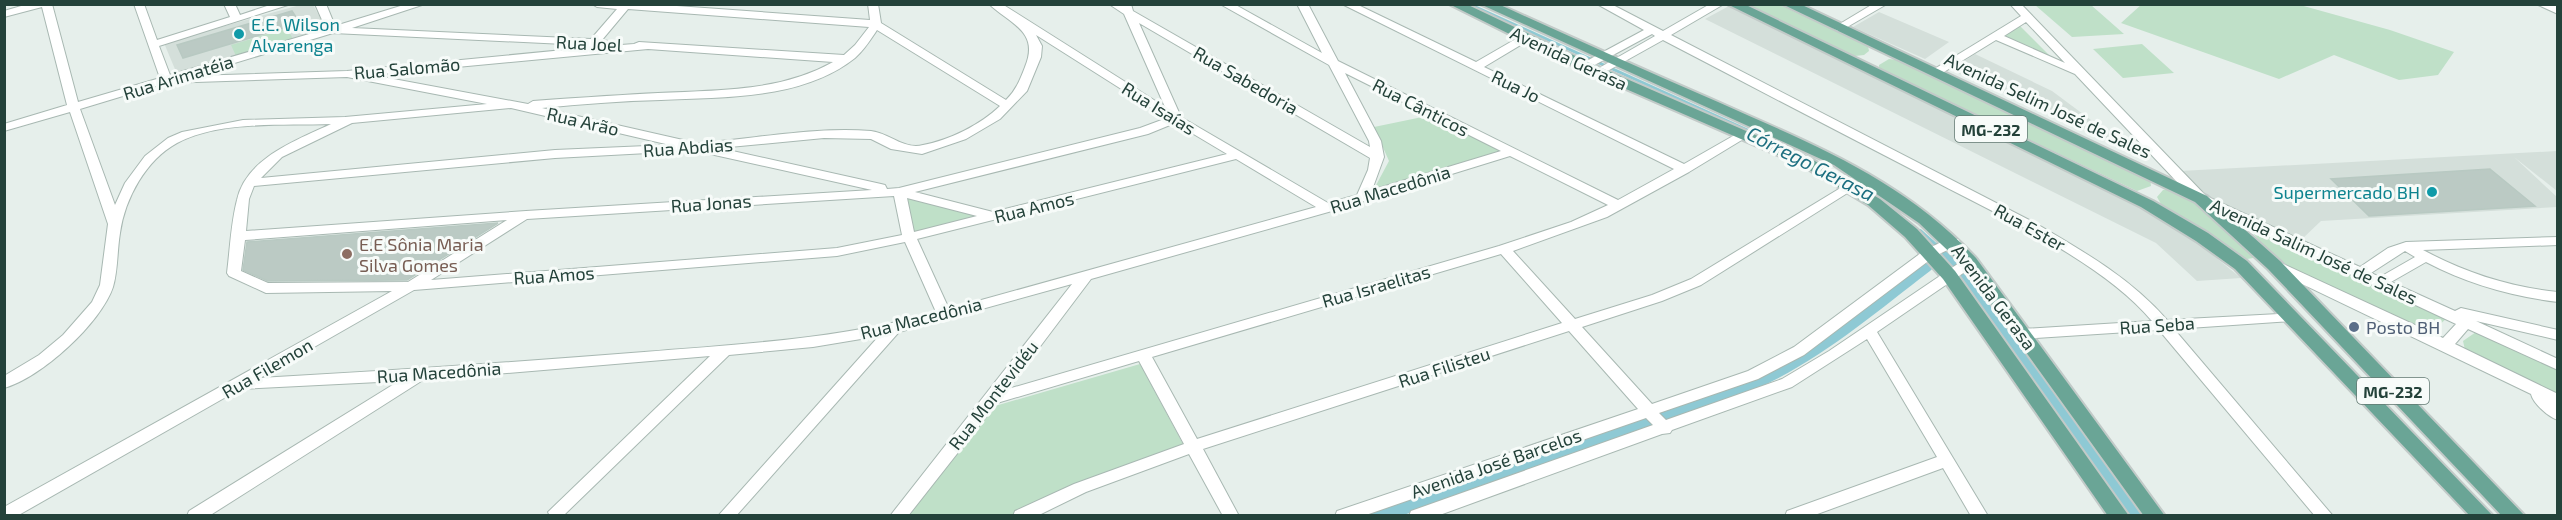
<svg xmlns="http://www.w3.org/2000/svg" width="2562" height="520" font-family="'Exo 2',sans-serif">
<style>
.built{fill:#d4dfda}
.green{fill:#bfe0c8}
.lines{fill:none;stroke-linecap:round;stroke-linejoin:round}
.stream-far1{stroke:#8ec9d4;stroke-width:3}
.stream{stroke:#8ec9d4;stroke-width:4}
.river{fill:#8ec9d4;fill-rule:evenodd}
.building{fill:#bbcac4;stroke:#b8c9c2;stroke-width:1.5}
.minor-casing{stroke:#a8b8b2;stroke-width:2}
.major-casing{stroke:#c2cac8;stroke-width:4}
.minor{fill:#fff;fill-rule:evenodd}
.major{fill:#6aa596;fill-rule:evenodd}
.culture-dot{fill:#0f9aa8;stroke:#f7fbf9;stroke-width:2}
.education-dot{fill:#8d6e63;stroke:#f7fbf9;stroke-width:2}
.service-dot{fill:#5c6f8a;stroke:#f7fbf9;stroke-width:2}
.labels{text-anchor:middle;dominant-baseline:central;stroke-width:6;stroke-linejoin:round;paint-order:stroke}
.shield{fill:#f7fbf9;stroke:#637a73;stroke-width:1.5}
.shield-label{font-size:16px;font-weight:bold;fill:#24423a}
.culture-label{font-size:18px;fill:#0d838f;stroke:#f7fbf9;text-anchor:start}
.street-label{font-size:18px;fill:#24423a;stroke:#f7fbf9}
.education-label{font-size:18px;fill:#785e54;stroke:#f7fbf9;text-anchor:start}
.service-label{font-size:18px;fill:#4e5e75;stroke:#f7fbf9;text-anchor:start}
.water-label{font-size:20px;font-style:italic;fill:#1c6f80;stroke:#f7fbf9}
</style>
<rect width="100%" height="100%" fill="#e6efeb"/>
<path class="built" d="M300 5H313L327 29 177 74 164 43Z
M1729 6 2131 201 2187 234 2241 278 2197 281 2156 243 1705 19Z
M1879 12 1949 42 1925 59 1853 27Z
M1975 54 2052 91 2130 149 1951 70Z
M2557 151V191L2514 157 2557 197V207L2321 221 2301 240 2202 193 2180 171Z"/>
<path class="green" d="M2142 4 2300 5 2390 30 2454 52 2438 75 2399 80 2334 55 2279 79 2121 23Z
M1745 5H1780L1868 46 1869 51 1864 55 1855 56Z
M2035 5H2091L2124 34 2072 37Z
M2014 20 2057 63 1994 33Z
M287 28 293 39 236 56 231 45Z
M2142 44 2174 73 2123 78 2093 49Z
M1889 59 1898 60 2150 178 2151 186 2137 191 1879 68V65Z
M1432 115 1503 150 1374 189 1389 161 1374 127Z
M2163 190C2191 187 2233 236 2254 255L2253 258 2247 259 2239 256 2218 239 2161 204 2157 197Z
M903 194 984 217 912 234Z
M2245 223 2446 319 2430 333 2279 265Z
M2476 332 2557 370V398L2465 350 2463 341Z
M1140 364 1183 444 1066 488 1011 515 906 516 995 406Z"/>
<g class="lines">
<path class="stream-far1" d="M1469 4 1809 158
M1816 162 1865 190 1921 232"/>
<path class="stream" d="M1920 231 1939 248"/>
<path class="river" d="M1940 241 1947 243 2144 516H2118L1939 262 1930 271C1875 313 1822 359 1758 388L1401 516H1359L1362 509 1742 376C1798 351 1844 315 1893 278 1904 270 1930 244 1940 241Z"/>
</g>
<path class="building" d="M292 11 300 23 183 58 177 45Z
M2490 169 2535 206 2369 216 2331 179Z
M498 223 407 280 268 281 243 270 247 242Z"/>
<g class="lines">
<g class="minor-casing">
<path id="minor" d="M28 4H52L78 102 160 78 134 4H144L157 40 230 17 224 4H235L240 15 273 4H291L159 46 170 75 326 29 315 4H326L335 26 407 4H425L352 28 591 39 617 9 597 7 592 4H649L870 20 868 4H878L881 23 1006 100C1016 90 1020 80 1025 67 1040 31 1010 24 989 4H1002L1165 107 1124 14 1109 4H1131L1133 11 1370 147 1369 141 1329 65 1220 4H1234L1322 53 1297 4H1308L1338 61 1618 200 1674 169 1342 4H1356L1476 62 1521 36H1529V40L1484 67 1684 164 1740 132 1744 131 1750 135 1689 172 1607 217 1513 251 1575 319 1652 295 1691 279 1847 184H1855L1857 187 1701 285 1662 301 1582 327 1652 404 1748 371 1794 347 1925 250 1948 239H1958L1960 242 1958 245 1935 256 1804 355 1758 379 1659 413 1666 420 1782 379 1829 351 1965 259H1975L1977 262 1975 265 1877 332 1988 516H1971L1943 468 1812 516H1785L1787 511 1937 457 1867 339 1792 387 1672 430 1670 433 1662 434 1437 516H1409L1411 511 1653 425 1646 418 1363 516H1335L1337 511 1638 409 1569 331 1203 449 1239 516H1223L1189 454 1086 492 1037 516H1013L1015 511 1074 484 1184 444 1139 361 997 403 908 516H890L1072 284 899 332 736 516H718L879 336 813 347 729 355 563 516H550L548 512 710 356 423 380 209 516H187L189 511 399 381 240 389 17 516H4V507L392 291 266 293 229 276 227 273C230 249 231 223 237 200 246 158 297 140 331 124 284 126 220 120 177 143 146 160 125 198 120 233 117 251 118 270 113 287 101 323 41 378 4 388V376L39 355 63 335 92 302 100 285 108 224 70 112 4 131V124L67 105 42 7 4 17V11ZM628 9 869 27 855 45 844 55 639 42 634 44 595 47 608 45V41L602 40ZM1139 23 1370 158 1368 170 1357 195 1328 203 1181 117ZM877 30 1000 106C980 125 950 140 923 145 904 150 889 133 871 131 809 126 747 141 684 144L683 140 542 108C581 104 621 101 661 100 724 97 802 100 855 58 864 50 871 39 877 30ZM333 33 585 45 584 48 347 71 192 76ZM1036 35 1167 118 1140 128 899 188 887 189 885 185 881 184 719 148 824 138 871 139 891 149 922 154 966 139 1000 119 1027 91 1041 57 1042 46ZM648 49 833 62C779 92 718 90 658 93 616 95 574 98 533 101L528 104 372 75ZM1345 73 1501 151 1372 190 1384 157 1381 141ZM347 77 487 104 345 117 243 120 182 132 168 138 145 156 125 183 115 205 80 109 166 83ZM511 108 670 145 555 150 261 178 282 157 352 123ZM1175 123 1227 154 993 212 915 192 1148 134ZM704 150 710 154 872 190 526 211 246 231 249 199 254 186 555 158ZM1510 156 1608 205 1571 222 1499 246 1008 389 1091 279 1332 211ZM1236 159 1316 207 949 309 917 239ZM894 196 902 235 837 248 431 280 527 219ZM907 198 977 216 914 232ZM507 220 408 282 268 283 241 271 245 240ZM905 242 936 312C841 339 742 344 644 352 516 362 388 371 260 378L414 290 837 256ZM1501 254 1562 323 1197 439 1152 357Z
M1597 4H1611L1663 31 1710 4H1724L1671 35 2035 223C2081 250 2131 278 2167 320L2296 313 2298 316 2291 321 2174 329 2333 516H2315L2159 330 2022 339 2017 337 2015 334 2017 331 2022 329 2152 321C2103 263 2005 218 1938 183 1846 136 1755 88 1663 40L1602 74H1594L1592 72 1655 36 1652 34 1589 68H1581V64L1644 30Z
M1873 4H1887L1842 30 1838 31 1833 28Z
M2010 4H2021L2206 196 2360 267 2388 248 2406 242 2558 237V245L2423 250C2466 273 2509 287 2558 292V302C2510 296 2468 284 2426 262L2391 282 2455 311 2461 308 2558 330V340L2476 321 2558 359V370L2468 329 2455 344 2558 394V420C2548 417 2533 403 2531 394L2271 269 2269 266 2271 263H2281L2443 338 2456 324 2196 202 2075 74 1996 40 1939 75H1931V71L2021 16ZM2026 22 2065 63 2004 36ZM2405 251 2415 257 2380 277 2371 273Z
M2536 4H2551L2558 7V14Z"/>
</g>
<g class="major-casing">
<path id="major" d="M1449 4H1466L1590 63 1813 160 1880 199 1917 229 1955 271 2129 516H2108L1943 279 1905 237 1868 205 1803 166 1580 69Z
M1480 4H1498C1571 37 1644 70 1718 102 1814 145 1902 179 1976 258L2165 516H2144L1964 266 1919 223 1834 165Z
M1727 4H1744L2153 201 2208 233 2247 261 2493 516H2470L2235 269 2196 241 2141 207Z
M1782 4H1800L2207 196 2280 261 2525 516H2502L2268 269 2195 202Z"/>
</g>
<use href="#minor" class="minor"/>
<use href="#major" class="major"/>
</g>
<g class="culture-dot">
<circle cx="239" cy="34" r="6"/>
<circle cx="2432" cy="192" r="6"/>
</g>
<circle class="education-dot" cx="347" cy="254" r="6"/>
<circle class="service-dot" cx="2354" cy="327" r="6"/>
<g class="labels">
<g class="shield">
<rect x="1955" y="116" width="72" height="26" rx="4.5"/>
<rect x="2357" y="378" width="72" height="26" rx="4.5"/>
</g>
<g class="shield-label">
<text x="1991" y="129">MG-232</text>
<text x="2393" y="391">MG-232</text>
</g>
<g class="culture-label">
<text x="251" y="24">E.E. Wilson<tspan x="251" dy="21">Alvarenga</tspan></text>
<text x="2420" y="192" text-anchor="end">Supermercado BH</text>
</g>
<g class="street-label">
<text transform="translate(589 43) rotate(3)">Rua Joel</text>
<text transform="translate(1569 58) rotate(25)">Avenida Gerasa</text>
<text transform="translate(407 68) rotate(-5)">Rua Salomão</text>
<text transform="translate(178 77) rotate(-17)">Rua Arimatéia</text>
<text transform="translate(1246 80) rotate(30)">Rua Sabedoria</text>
<text transform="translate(1516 86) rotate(26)">Rua Jo</text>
<text transform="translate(2048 105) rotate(25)">Avenida Selim José de Sales</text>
<text transform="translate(1421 107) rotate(27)">Rua Cânticos</text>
<text transform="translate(1159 108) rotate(32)">Rua Isaías</text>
<text transform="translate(583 121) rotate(13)">Rua Arão</text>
<text transform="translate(688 147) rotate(-4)">Rua Abdias</text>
<text transform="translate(1390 189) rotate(-17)">Rua Macedônia</text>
<text transform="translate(711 203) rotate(-4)">Rua Jonas</text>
<text transform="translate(1034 207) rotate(-14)">Rua Amos</text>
<text transform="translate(2030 227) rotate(29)">Rua Ester</text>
<text transform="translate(2314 251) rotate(25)">Avenida Salim José de Sales</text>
<text transform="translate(554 275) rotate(-4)">Rua Amos</text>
<text transform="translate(1376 286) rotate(-16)">Rua Israelitas</text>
<text transform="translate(1994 297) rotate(53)">Avenida Gerasa</text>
<text transform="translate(921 318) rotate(-14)">Rua Macedônia</text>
<text transform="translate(2157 325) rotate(-4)">Rua Seba</text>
<text transform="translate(1444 367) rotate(-18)">Rua Filisteu</text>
<text transform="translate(267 368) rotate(-30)">Rua Filemon</text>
<text transform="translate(439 372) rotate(-4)">Rua Macedônia</text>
<text transform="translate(993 395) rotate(-52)">Rua Montevidéu</text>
<text transform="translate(1496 463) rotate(-19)">Avenida José Barcelos</text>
</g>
<g class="education-label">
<text x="359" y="244">E.E Sônia Maria<tspan x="359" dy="21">Silva Gomes</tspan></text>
</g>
<g class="service-label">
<text x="2366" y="327">Posto BH</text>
</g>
<g class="water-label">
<text transform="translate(1811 163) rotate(27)">Córrego Gerasa</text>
</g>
</g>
<rect width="2562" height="520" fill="none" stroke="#24423a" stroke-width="12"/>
</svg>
